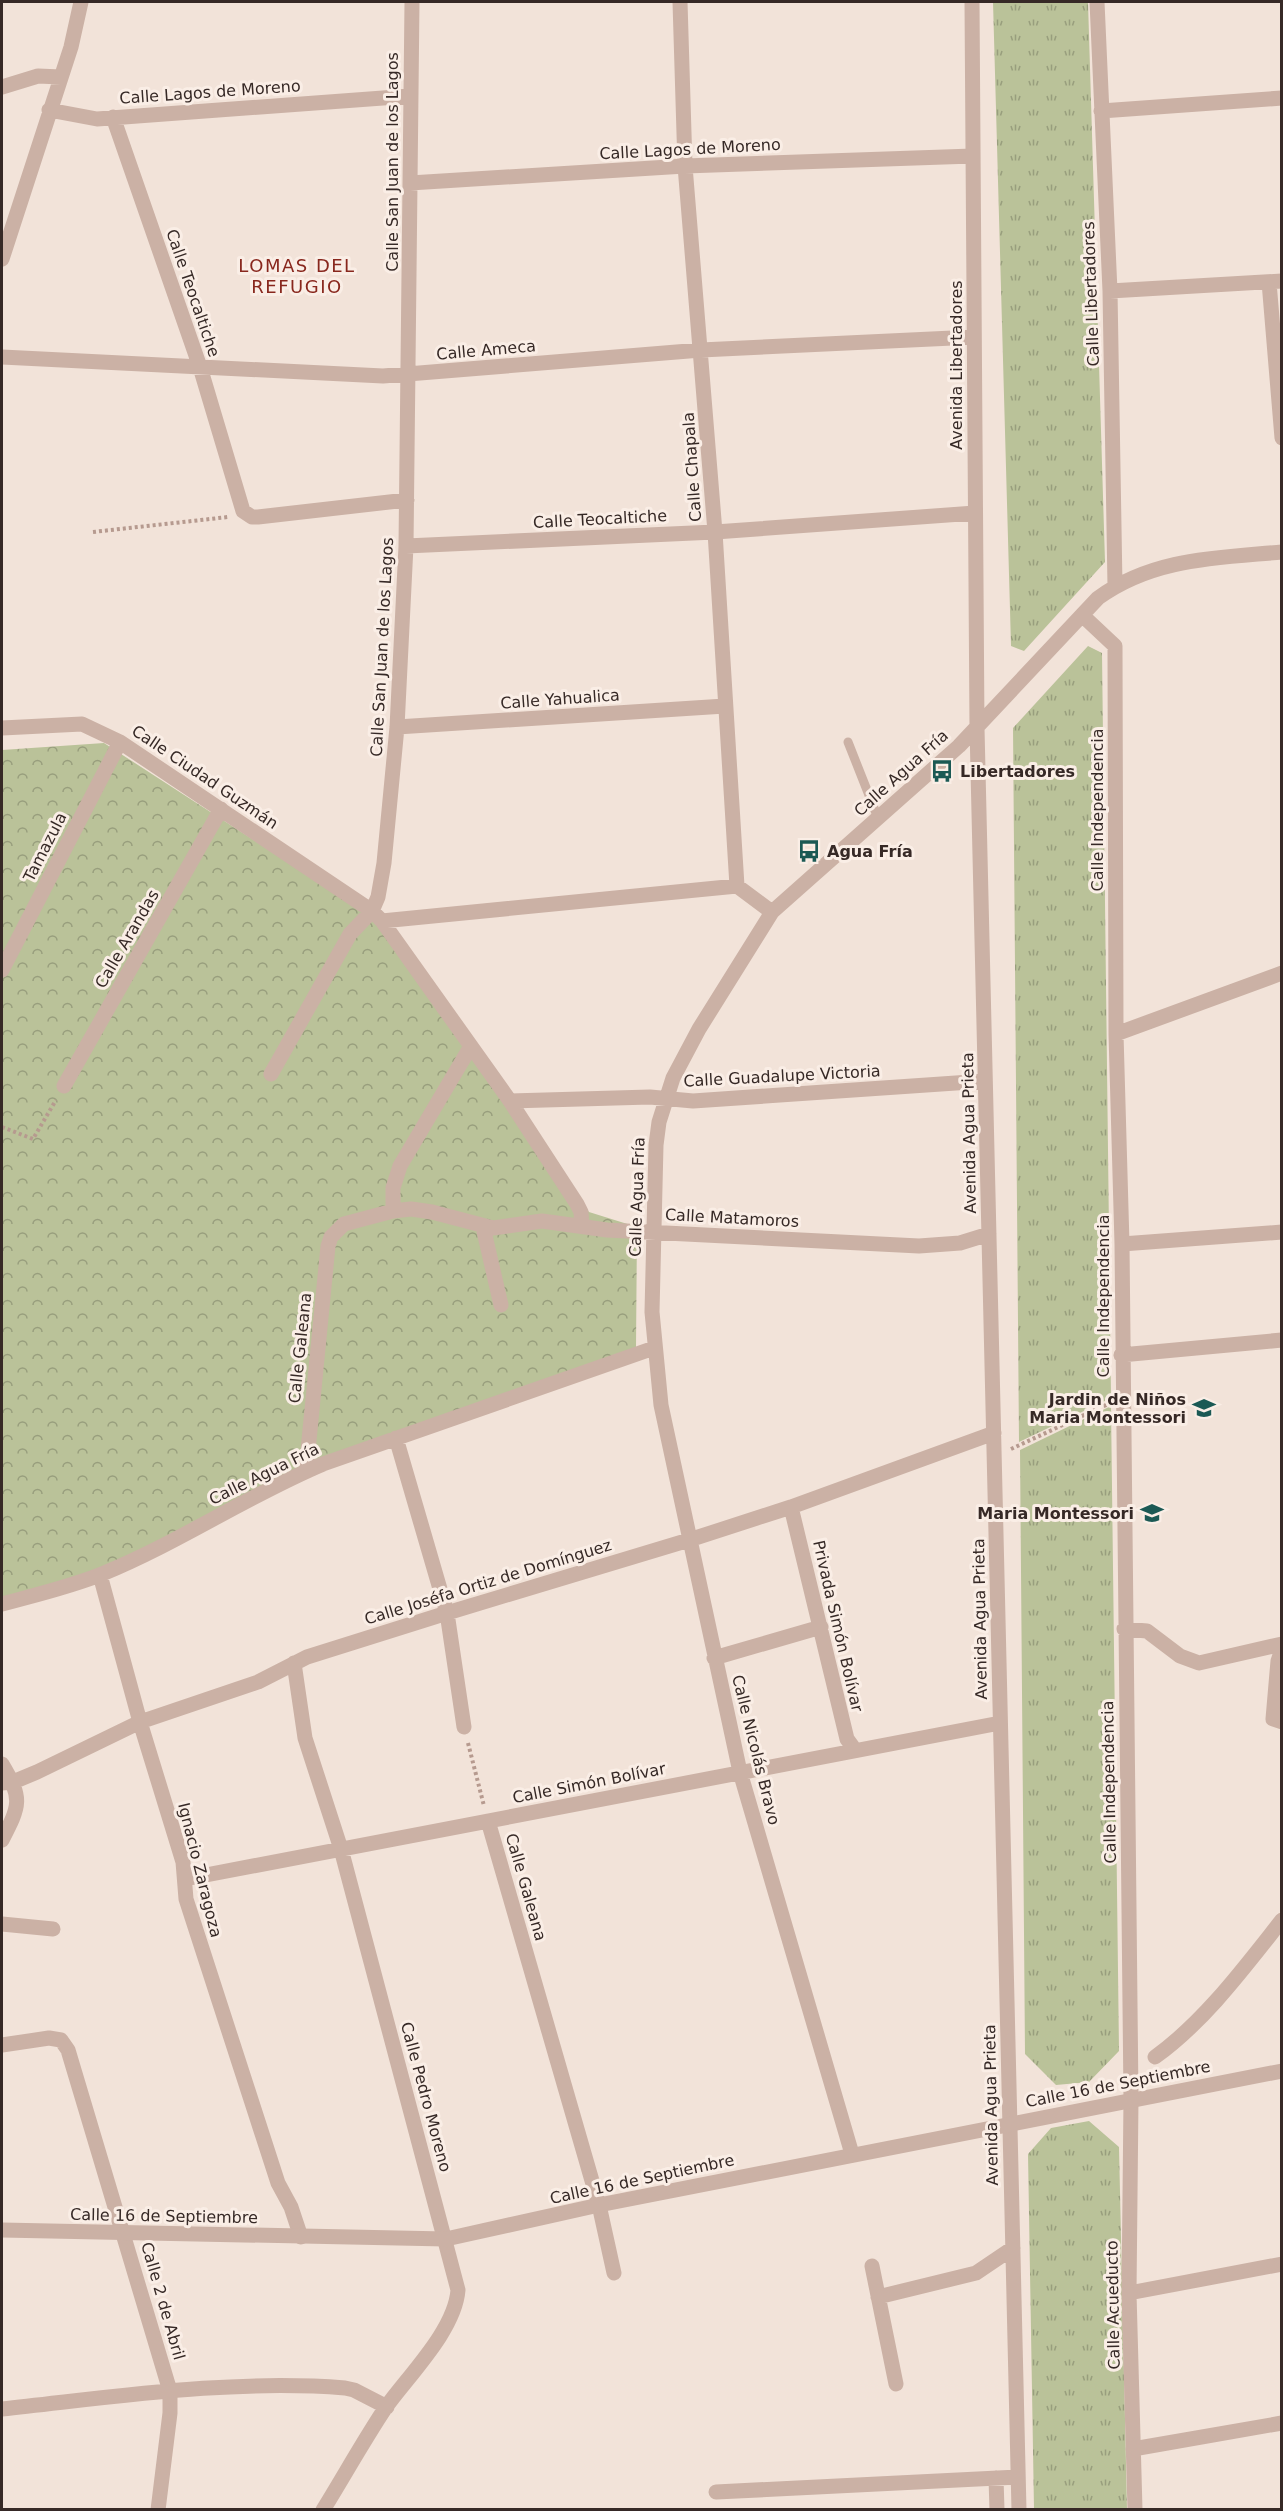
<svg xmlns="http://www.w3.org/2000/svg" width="1283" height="2511" font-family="'DejaVu Sans',sans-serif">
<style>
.grass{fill:url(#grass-tufts)}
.forest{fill:url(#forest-crowns)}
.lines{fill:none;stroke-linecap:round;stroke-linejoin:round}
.path{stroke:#b69a8f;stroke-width:4;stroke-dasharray:3 3;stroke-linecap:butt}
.service{stroke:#cbb1a5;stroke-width:9}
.minor{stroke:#cbb1a5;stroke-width:15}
.tertiary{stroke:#cbb1a5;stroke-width:15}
.labels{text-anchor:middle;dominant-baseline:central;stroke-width:6;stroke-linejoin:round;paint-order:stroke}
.street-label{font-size:16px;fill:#362926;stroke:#faeee6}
.poi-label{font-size:16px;font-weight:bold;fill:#362926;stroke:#faeee6;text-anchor:start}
.neighbourhood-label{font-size:18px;letter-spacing:1.5px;fill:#88271d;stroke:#faeee6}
</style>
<defs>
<pattern id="grass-tufts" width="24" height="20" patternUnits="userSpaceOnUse" patternTransform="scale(1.5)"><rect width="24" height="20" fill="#bac299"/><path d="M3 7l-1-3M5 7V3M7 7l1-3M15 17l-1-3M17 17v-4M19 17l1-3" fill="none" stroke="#989e7d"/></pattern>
<pattern id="forest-crowns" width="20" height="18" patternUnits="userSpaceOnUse" patternTransform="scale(1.5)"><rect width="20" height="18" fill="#bac299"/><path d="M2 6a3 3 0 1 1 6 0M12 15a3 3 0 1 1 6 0" fill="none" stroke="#989e7d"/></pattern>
</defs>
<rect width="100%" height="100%" fill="#f2e3d9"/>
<path class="grass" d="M993 2H1088L1105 562 1024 651 1011 646Z
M1088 646 1102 653 1111 1398 1019 1442 1013 728Z
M1111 1406 1119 2051 1089 2082 1056 2085 1025 2054 1020 1450Z
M1089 2121 1119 2147 1127 2509H1034L1028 2154 1051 2128Z"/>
<path class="forest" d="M104 743 382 923 589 1212 637 1227 636 1349 294 1481 124 1564 2 1606V750Z"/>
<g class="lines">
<path class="path" d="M93 532 228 517
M2 1127 33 1139 56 1100
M1011 1449 1108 1404
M468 1743 484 1806"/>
<path class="service" d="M848 742 878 818"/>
<path class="minor" d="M680 2 685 166 715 532 737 886 772 912
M972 2 977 728 1019 2510
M1097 2 1110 291 1115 586
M2 87 38 76 61 77
M49 110 97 119 410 96
M1101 111 1282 98
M113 117 200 367 243 511 252 517H258L407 500
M410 183 685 166 973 156
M2 259 71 47 81 2
M1269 282 1282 438
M1110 291 1282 281
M2 357 383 376 701 350 974 337
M406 546 715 532 975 513
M1082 615 1115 646 1116 1034 1122 1244 1131 2099 1129 2293 1135 2510
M397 727 725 706
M2 728 82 724 120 742 372 911 382 921 510 1101 577 1204 581 1212 582 1226
M382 921 737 886
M2 970 120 742
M1116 1034 1282 973
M271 1074 350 934 372 911 378 897 384 863 397 727 406 546 412 2
M64 1086 221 809
M510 1101 650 1097 693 1101 985 1081
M393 1211V1188L400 1166 471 1046
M483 1227 501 1305
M1122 1244 1282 1232
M1121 1355 1282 1340
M396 1438 447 1613 464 1727
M306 1471 328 1246 331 1237 344 1224 393 1211 411 1209 432 1212 493 1228 542 1221 607 1230 919 1246 960 1243 989 1234
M791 1507 847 1739 855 1750
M100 1575 140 1722 183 1862 186 1899 278 2183 291 2207 301 2237
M2 1604C35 1595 70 1587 102 1574 178 1543 247 1496 323 1464L654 1348
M1124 1629 1147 1631 1180 1656 1199 1663 1282 1644
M1282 1649 1278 1661 1273 1719 1282 1722
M714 1658 821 1627
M294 1663 305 1738 341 1849 458 2290C455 2330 409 2375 386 2407 364 2440 344 2476 323 2510
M2 1764C23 1799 20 1805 2 1840
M2 1783 13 1782 37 1772 140 1722 258 1682 307 1657 447 1613 689 1540 791 1507 994 1433
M488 1821 599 2205 614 2273
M185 1879 1000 1723
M2 1924 53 1929
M2 2045 49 2038 61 2040 68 2050 170 2391V2413L158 2510
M1155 2057C1204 2022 1244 1968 1282 1920
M852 2154 740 1772 661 1405 652 1312 656 1145 659 1122 673 1078 699 1029 772 912 959 746 1098 598C1153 558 1216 558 1282 552
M872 2266 896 2384
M1129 2293 1282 2264
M878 2297 976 2273 1013 2248
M2 2409C115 2397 230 2379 345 2388L354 2390 387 2407
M1133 2449 1282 2423
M996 2478 997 2510
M716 2492 1018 2477"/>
<path class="tertiary" d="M2 2230 446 2239 599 2205 1282 2071"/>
</g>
<defs>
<g id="bus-bare" transform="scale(1.8)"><path d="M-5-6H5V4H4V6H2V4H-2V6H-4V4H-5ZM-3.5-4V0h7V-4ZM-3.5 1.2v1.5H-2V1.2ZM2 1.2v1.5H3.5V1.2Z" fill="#1b5954" stroke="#faeee6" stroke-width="2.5" paint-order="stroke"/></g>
<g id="school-bare" transform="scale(1.8)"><path d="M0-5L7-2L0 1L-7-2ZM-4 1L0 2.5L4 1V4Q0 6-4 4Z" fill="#1b5954" stroke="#faeee6" stroke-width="2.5" paint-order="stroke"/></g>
</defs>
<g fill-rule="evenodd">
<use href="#bus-bare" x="942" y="771"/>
<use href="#bus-bare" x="809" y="851"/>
<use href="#school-bare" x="1204" y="1408"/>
<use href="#school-bare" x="1152" y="1513"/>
</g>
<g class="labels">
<g class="street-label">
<text transform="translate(210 92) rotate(-4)">Calle Lagos de Moreno</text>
<text transform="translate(690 149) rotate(-3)">Calle Lagos de Moreno</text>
<text transform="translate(392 162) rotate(-90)">Calle San Juan de los Lagos</text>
<text transform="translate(193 293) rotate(71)">Calle Teocaltiche</text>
<text transform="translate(1091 294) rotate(-92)">Calle Libertadores</text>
<text transform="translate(486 350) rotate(-5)">Calle Ameca</text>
<text transform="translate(956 365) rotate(-90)">Avenida Libertadores</text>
<text transform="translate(692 467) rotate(-94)">Calle Chapala</text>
<text transform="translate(600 519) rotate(-3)">Calle Teocaltiche</text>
<text transform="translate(382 647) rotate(-87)">Calle San Juan de los Lagos</text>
<text transform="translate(560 699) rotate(-4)">Calle Yahualica</text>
<text transform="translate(901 773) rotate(-42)">Calle Agua Fría</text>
<text transform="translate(205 777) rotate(34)">Calle Ciudad Guzmán</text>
<text transform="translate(1097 810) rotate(-90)">Calle Independencia</text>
<text transform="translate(45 847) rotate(-63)">Tamazula</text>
<text transform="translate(127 939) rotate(-60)">Calle Arandas</text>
<text transform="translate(782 1076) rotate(-3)">Calle Guadalupe Victoria</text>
<text transform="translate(969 1133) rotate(-91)">Avenida Agua Prieta</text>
<text transform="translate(637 1197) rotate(-88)">Calle Agua Fría</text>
<text transform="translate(732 1218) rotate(3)">Calle Matamoros</text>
<text transform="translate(1103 1296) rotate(-90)">Calle Independencia</text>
<text transform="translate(300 1348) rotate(-84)">Calle Galeana</text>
<text transform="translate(264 1474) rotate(-26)">Calle Agua Fría</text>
<text transform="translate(488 1582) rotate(-17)">Calle Joséfa Ortiz de Domínguez</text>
<text transform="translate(980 1619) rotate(-91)">Avenida Agua Prieta</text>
<text transform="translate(838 1626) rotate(77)">Privada Simón Bolívar</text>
<text transform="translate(756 1750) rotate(76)">Calle Nicolás Bravo</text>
<text transform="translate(1109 1782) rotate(-91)">Calle Independencia</text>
<text transform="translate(589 1783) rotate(-11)">Calle Simón Bolívar</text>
<text transform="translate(200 1870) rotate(76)">Ignacio Zaragoza</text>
<text transform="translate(526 1887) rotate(74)">Calle Galeana</text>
<text transform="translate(1118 2084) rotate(-11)">Calle 16 de Septiembre</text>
<text transform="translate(426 2097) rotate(75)">Calle Pedro Moreno</text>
<text transform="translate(991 2105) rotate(-91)">Avenida Agua Prieta</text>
<text transform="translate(642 2179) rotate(-12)">Calle 16 de Septiembre</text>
<text transform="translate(164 2216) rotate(1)">Calle 16 de Septiembre</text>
<text transform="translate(163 2301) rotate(74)">Calle 2 de Abril</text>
<text transform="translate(1113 2305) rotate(-91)">Calle Acueducto</text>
</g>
<g class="poi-label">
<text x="960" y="771">Libertadores</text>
<text x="827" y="851">Agua Fría</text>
<text x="1186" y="1399" text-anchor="end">Jardin de Niños<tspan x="1186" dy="18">Maria Montessori</tspan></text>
<text x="1134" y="1513" text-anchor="end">Maria Montessori</text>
</g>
<g class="neighbourhood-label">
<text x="297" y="265">LOMAS DEL<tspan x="297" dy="21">REFUGIO</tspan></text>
</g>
</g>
<rect width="1283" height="2511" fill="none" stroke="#362926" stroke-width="6"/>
</svg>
